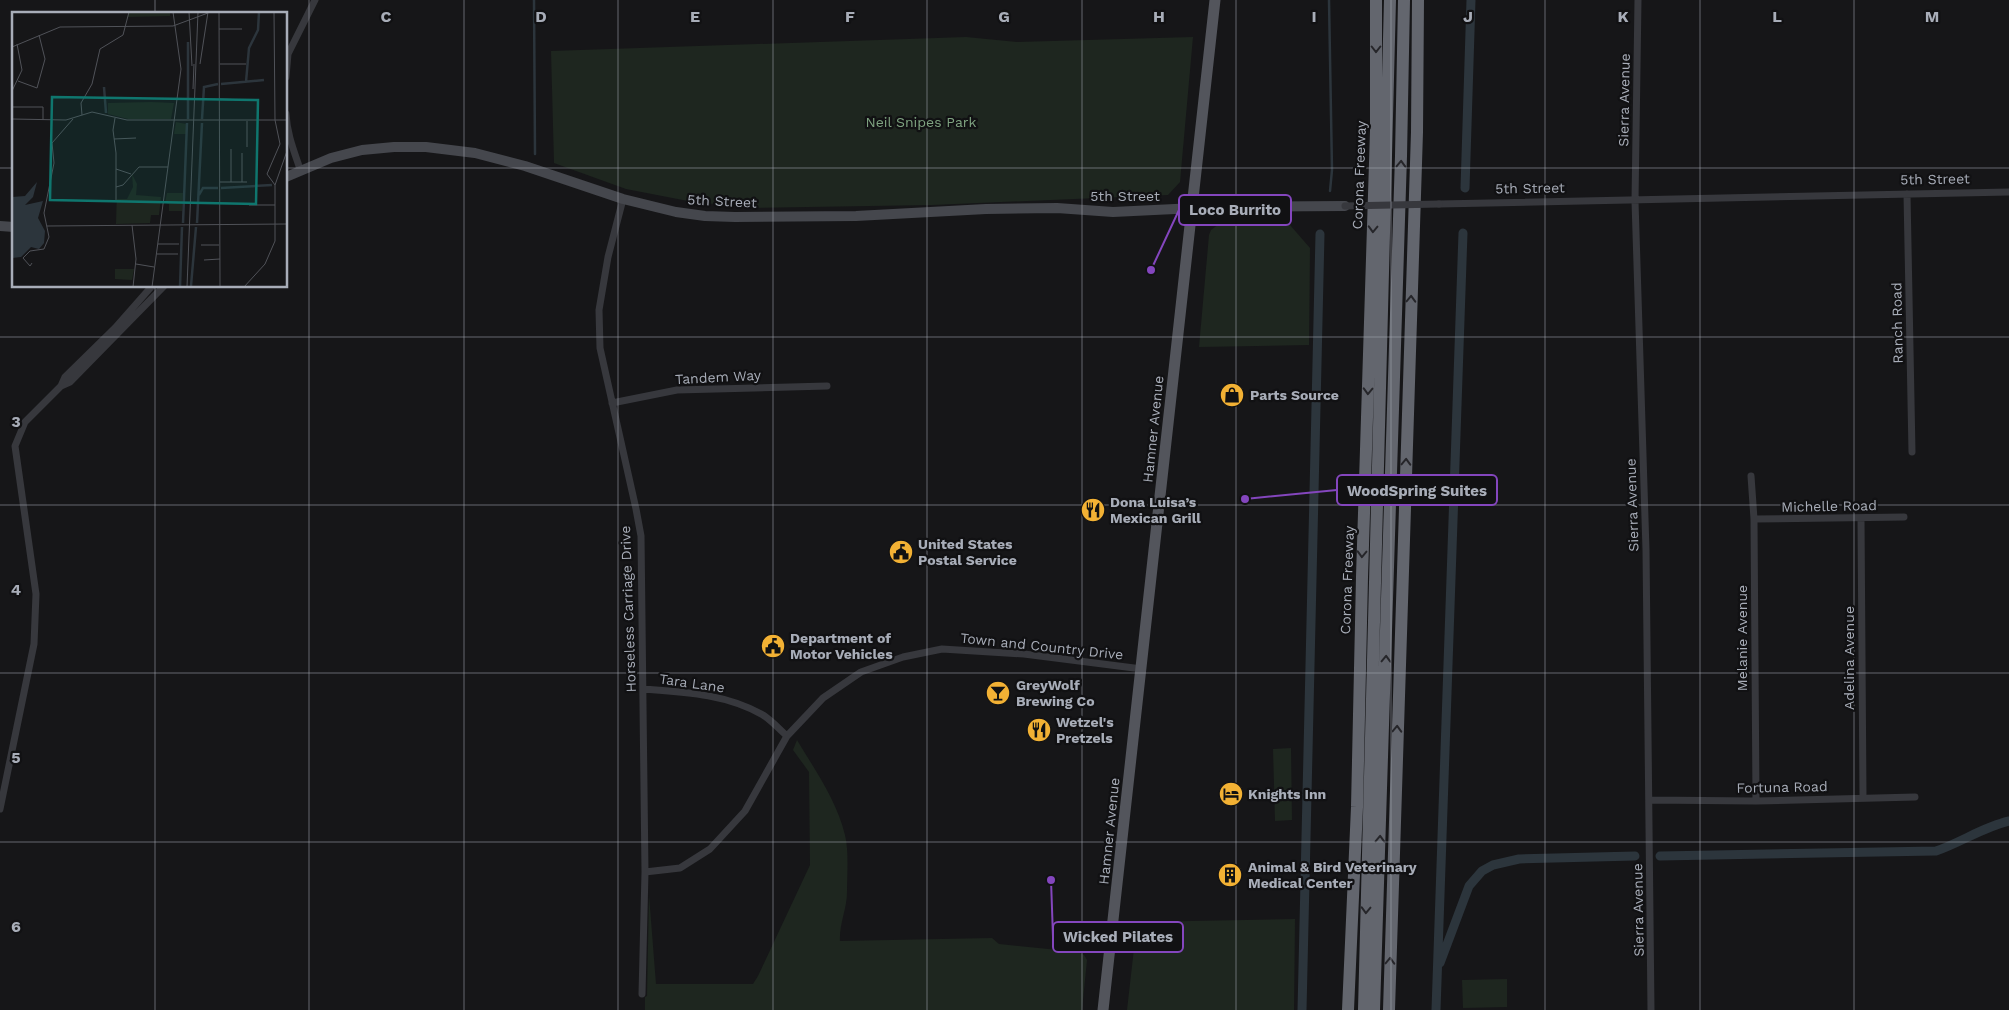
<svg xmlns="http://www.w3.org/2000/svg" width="2009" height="1010" font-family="'Work Sans',sans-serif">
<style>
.green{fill:#1e261f}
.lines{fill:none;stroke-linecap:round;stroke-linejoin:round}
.stream{stroke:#2c353c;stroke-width:2.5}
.canal{stroke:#2c353c;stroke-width:9}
.street{stroke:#37383d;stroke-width:7}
.secondary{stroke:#45474d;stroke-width:10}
.primary{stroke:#53555c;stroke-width:11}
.highway{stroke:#63666e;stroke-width:12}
.street-bridge{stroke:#37383d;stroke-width:7}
.oneway{stroke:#26262a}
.grid{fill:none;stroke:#a8adb8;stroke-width:1;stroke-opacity:0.55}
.labels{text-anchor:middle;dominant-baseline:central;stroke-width:4.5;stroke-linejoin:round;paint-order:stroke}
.street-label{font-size:14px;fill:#a8adb8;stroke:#111113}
.park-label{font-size:14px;fill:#7fa381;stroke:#111113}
.poi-label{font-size:14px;font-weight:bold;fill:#a8adb8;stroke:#111113;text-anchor:start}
.inset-river{fill:none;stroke:#2c353c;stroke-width:2.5}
.inset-road{fill:none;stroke:#505258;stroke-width:1}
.view{fill:#0f766e;fill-opacity:0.15;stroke:#0f766e;stroke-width:2.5}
.inset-edge{fill:none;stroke:#a8adb8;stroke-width:2.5}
.grid-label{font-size:16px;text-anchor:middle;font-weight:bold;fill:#a8adb8;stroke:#111113;stroke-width:4.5;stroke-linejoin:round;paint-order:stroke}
.leader{fill:none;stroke:#8446be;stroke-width:2}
.callout-dot{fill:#8446be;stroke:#111113;stroke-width:2}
.callout{fill:#111113;stroke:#8446be;stroke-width:2}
.callout-label{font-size:15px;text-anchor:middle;font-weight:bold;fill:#a8adb8}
</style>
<rect width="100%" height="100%" fill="#161618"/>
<path class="green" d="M966 37 1017 42 1193 37 1180 182 1168 195 932 205 749 208 688 201 626 189 554 163 551 51Z
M1219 224 1290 225 1310 248 1309 345 1199 347 1209 235 1211 230Z
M797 740C815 770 837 801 845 835 849 851 847 876 847 892 847 909 839 924 840 941L992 938 999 944 1078 952 1084 955 1087 960 1082 1010H645V997L647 996 649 895 656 984H753L758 976 810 865 809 772 793 750Z
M1291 748 1292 820 1275 821 1273 749Z
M1295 919 1294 1010H1127L1137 922Z
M1507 979V1007L1463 1008 1462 980Z"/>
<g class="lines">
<path class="stream" d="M534 0 535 154
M1329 0 1332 170 1330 191"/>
<path class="canal" d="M1465 188 1471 0
M1660 856 1936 851C1962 842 1983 827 2009 821
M1440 963 1469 886 1482 871 1493 865 1519 859 1635 856
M1302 1010 1320 234
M1436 1010 1463 233"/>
<path class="street" d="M1638 0 1635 201 1646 550 1651 1010
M286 77 288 54 315 0
M286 114C287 134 294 151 300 169
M1907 194 1912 452
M623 199 608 257 599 310 600 348 636 509 641 536 645 872 642 994
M1439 204 2009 192
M61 386 70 382 164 286
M612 403 677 390 827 386
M1751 476 1754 519 1756 801
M1754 519 1904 517
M1861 519 1863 797
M643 689C684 692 727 694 763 715 772 721 779 729 787 736
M1649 800 1756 801 1915 797
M0 809 34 644 36 594 15 446 25 422 61 386 65 377 115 328 152 286
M645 872 680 868 710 849 745 811 787 736 823 698 861 672 903 657 942 649 1024 654 1142 669"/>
<path class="secondary" d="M286 177 331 158 362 150 394 147H426L475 153 525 166 623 199 676 212 705 216 735 217 856 216 986 209 1057 208 1113 212 1216 207 1345 206
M0 226 14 227"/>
<path class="primary" d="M1103 1010 1215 0"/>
<path class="highway" d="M1348 1010 1357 807 1362 577 1376 131V0
M1364 1010 1390 0
M1374 1010 1401 156 1404 0
M1389 1010 1417 132 1418 0"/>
<path class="street-bridge" d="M1345 206 1439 204"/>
</g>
<defs><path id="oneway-chevron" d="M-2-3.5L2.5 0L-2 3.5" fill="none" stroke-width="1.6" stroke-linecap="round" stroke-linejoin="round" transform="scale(1.25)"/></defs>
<g class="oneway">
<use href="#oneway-chevron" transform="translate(1376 49) rotate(90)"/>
<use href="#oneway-chevron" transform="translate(1401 164) rotate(-88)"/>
<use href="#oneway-chevron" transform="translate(1373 229) rotate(92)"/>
<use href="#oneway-chevron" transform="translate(1411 299) rotate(-88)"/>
<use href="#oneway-chevron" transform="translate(1368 391) rotate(92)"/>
<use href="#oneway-chevron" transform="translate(1406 462) rotate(-88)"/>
<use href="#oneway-chevron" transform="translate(1362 554) rotate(92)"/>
<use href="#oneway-chevron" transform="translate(1386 659) rotate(-88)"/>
<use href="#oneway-chevron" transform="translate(1397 729) rotate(-88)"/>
<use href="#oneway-chevron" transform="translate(1380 839) rotate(-88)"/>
<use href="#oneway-chevron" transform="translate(1366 910) rotate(92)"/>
<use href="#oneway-chevron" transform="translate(1390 961) rotate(-88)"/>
</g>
<path class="grid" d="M155 0V14M309 0V1010M464 0V1010M618 0V1010M773 0V1010M927 0V1010M1082 0V1010M1236 0V1010M1391 0V1010M1545 0V1010M1700 0V1010M1854 0V1010M0 168H14M286 168H2009M155 286V1010M0 337H2009M0 505H2009M0 673H2009M0 842H2009"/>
<defs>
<g id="shop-disc" transform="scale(1.25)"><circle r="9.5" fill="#f2b134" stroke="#111113"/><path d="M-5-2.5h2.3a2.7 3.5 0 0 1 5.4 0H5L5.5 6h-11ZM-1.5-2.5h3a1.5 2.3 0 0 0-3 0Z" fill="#111"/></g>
<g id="restaurant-disc" transform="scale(1.25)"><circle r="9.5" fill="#f2b134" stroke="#111113"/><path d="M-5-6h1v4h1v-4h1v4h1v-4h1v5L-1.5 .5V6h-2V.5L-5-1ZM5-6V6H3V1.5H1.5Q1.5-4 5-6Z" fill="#111"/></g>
<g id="civic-disc" transform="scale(1.25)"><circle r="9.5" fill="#f2b134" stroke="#111113"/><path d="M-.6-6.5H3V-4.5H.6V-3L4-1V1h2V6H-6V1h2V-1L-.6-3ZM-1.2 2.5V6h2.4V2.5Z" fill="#111"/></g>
<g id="bar-disc" transform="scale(1.25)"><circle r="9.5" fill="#f2b134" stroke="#111113"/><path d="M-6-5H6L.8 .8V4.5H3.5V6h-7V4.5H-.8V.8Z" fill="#111"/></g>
<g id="hotel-disc" transform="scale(1.25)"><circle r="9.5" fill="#f2b134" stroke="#111113"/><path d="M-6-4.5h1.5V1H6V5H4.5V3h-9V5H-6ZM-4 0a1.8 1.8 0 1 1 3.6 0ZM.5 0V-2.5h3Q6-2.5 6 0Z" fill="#111"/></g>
<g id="building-disc" transform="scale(1.25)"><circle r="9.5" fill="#f2b134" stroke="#111113"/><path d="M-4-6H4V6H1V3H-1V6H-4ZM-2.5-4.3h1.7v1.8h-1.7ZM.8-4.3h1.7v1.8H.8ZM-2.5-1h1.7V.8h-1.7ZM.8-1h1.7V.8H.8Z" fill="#111"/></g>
</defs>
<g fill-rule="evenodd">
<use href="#shop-disc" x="1232" y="395"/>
<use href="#restaurant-disc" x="1093" y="510"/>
<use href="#civic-disc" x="901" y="552"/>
<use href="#civic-disc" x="773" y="646"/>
<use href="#bar-disc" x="998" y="693"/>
<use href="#restaurant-disc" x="1039" y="730"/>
<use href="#hotel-disc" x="1231" y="794"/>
<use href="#building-disc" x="1230" y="875"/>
</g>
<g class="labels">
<g class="street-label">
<text transform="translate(1624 100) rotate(-89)">Sierra Avenue</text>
<text transform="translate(1359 175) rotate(-88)">Corona Freeway</text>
<text transform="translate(1935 179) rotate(-1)">5th Street</text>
<text transform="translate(1530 188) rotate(-1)">5th Street</text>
<text x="1125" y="196">5th Street</text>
<text transform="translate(722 201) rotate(3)">5th Street</text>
<text transform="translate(1897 323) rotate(-91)">Ranch Road</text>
<text transform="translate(718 377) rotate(-3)">Tandem Way</text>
<text transform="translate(1153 429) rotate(-84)">Hamner Avenue</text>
<text transform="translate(1632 505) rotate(-92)">Sierra Avenue</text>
<text transform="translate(1829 506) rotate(-1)">Michelle Road</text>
<text transform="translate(1347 580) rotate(-88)">Corona Freeway</text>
<text transform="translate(628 609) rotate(-92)">Horseless Carriage Drive</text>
<text transform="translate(1742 638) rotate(-90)">Melanie Avenue</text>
<text transform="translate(1042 646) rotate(6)">Town and Country Drive</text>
<text transform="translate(1849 658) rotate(-90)">Adelina Avenue</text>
<text transform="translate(692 683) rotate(8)">Tara Lane</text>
<text transform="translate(1782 787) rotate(-1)">Fortuna Road</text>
<text transform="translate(1109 831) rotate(-84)">Hamner Avenue</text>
<text transform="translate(1638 910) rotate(-91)">Sierra Avenue</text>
</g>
<g class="park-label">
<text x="921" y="122">Neil Snipes Park</text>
</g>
<g class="poi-label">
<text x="1250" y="395">Parts Source</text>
<text x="1110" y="502">Dona Luisa’s<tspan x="1110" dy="16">Mexican Grill</tspan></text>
<text x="918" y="544">United States<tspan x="918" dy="16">Postal Service</tspan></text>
<text x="790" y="638">Department of<tspan x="790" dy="16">Motor Vehicles</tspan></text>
<text x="1016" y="685">GreyWolf<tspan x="1016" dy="16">Brewing Co</tspan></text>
<text x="1056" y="722">Wetzel's<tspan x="1056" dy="16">Pretzels</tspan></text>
<text x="1248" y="794">Knights Inn</text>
<text x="1248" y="867">Animal &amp; Bird Veterinary<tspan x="1248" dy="16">Medical Center</tspan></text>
</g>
</g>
<g transform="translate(12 12)">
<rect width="275" height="275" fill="#161618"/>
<path d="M118 0H158V4L115 5ZM96 91 139 90 162 91 159 107H116L96 102ZM164 110 174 112V122H162ZM120 162 125 172 124 183 149 185 147 203H139L138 211 104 212 105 178V187H115L121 175ZM155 181H171L170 199H157V192L153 191ZM103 257H122L120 268 103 267Z" fill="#1e261f"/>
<path d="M25 170 21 185 13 193 31 189 26 206 33 219 32 231 27 237 19 235 9 245 0 246V185L13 184Z" fill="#2c353c"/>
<path class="inset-river" d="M234 70 237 36 246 18 247 0M209 72 252 68M92 75 94 101M176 107V30M190 107 192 75 206 72M209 176 260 173M187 183 191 176H206M171 211 175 111M185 211 190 111M179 274 184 215M168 275 170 215"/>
<path class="inset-road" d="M177 0 180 54M207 0 208 275M207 17H230M0 35 48 15 161 14 196 1M188 52 196 0M208 52H234M6 69 25 76 33 47 27 23M181 77 182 52M0 79 10 58 5 32M208 87 234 88M0 95H31V108M70 103 69 91 80 72 88 37 111 23 117 0M103 106 101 118 104 141V188M0 107 54 108 80 100 115 108H275M235 109V135M102 127 124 126M104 157 119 162M208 170H235M219 170V137M230 170V141M263 173 275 139M104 175 111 173 127 155H156M237 193H263M120 213 124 247 121 275M35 214 275 212M146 232H167M189 233H207M145 242H166M192 248 208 247M20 251 18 254 11 246 18 239 32 237 37 225 32 201 42 151 40 131 61 107M124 252 142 255M140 275 169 57 161 0M175 275 186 0M232 275 253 252 263 229V173L255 162 268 132 263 108 262 0"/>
<path class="view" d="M40 85 246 88 244 192 38 188Z"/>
<rect width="275" height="275" class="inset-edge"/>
</g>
<g class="grid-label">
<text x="386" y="22">C</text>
<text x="541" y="22">D</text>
<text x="695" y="22">E</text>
<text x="850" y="22">F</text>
<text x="1004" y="22">G</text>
<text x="1159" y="22">H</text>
<text x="1314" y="22">I</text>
<text x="1468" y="22">J</text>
<text x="1623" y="22">K</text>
<text x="1777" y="22">L</text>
<text x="1932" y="22">M</text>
<text x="16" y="427">3</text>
<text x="16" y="595">4</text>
<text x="16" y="763">5</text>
<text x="16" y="932">6</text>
</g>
<path class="leader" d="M1151 270L1179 210M1245 499L1337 490M1051 880L1053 937"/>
<g class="callout-dot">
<circle cx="1151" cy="270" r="5"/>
<circle cx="1245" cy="499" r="5"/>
<circle cx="1051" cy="880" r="5"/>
</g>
<g class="callout">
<rect x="1179" y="195" width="112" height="30" rx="5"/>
<rect x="1337" y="475" width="160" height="30" rx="5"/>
<rect x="1053" y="922" width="130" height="30" rx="5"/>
</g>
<g class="callout-label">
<text x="1235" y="215">Loco Burrito</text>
<text x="1417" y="496">WoodSpring Suites</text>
<text x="1118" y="942">Wicked Pilates</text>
</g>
</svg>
